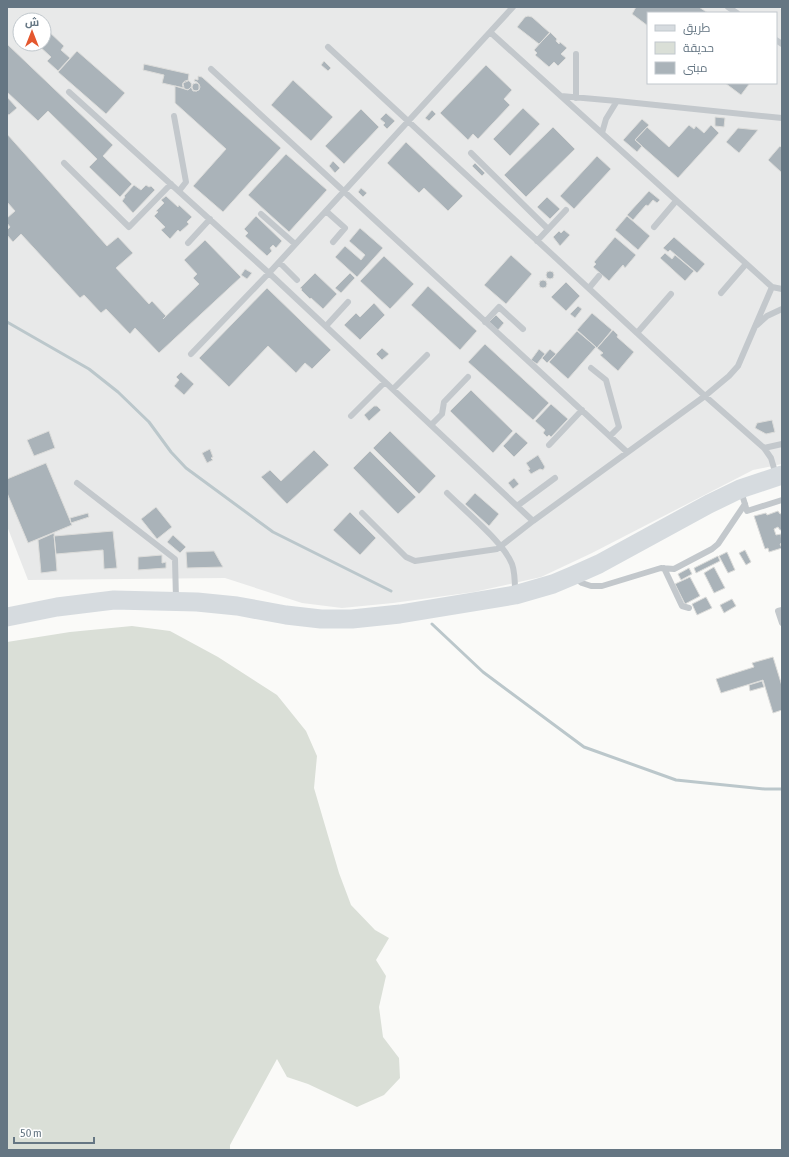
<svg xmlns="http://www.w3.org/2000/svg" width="789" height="1157" font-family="'Asap Condensed',Cairo,sans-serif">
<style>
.built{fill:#e8e9e9;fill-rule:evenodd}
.green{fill:#dadfd7}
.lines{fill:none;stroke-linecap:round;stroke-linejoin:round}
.stream{stroke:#bbc7cb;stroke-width:3}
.building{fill:#aab3b9;stroke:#dcdcda}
.lane{stroke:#c3c8cc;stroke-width:6}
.primary{stroke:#d6dbdf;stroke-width:19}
</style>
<rect width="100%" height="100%" fill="#fafaf8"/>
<path class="built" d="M7 7H779L782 10V464L753 470 592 553 541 577 474 592 393 603 342 608 302 603 225 578 28 580 7 526ZM648 13H776V83H648ZM20 20H44V44H20Z"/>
<path class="green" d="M132 626 170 631 218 657 277 695 306 731 317 756 314 788 339 873 351 905 375 930 389 938 376 960 386 976 379 1007 383 1037 399 1058 400 1078 384 1095 357 1107 308 1084 287 1077 277 1059 230 1145V1150H7V642L70 632Z"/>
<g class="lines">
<path class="stream" d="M7 322 89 369 118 392 149 422 171 452 186 468 273 532 391 591
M432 624 483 672 584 747 676 780 765 789H782"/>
</g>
<path class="building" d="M636 7H699L708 13H648V26L632 14Z
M528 16 532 17 550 33 539 44 517 27 525 17Z
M44 27 64 46 61 50 70 58 58 71 47 61 51 57 37 44H44Z
M550 32 557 39 556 41 559 44 560 42 567 48 561 54 566 58 558 66 554 62 549 67 535 55 537 53 534 50Z
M7 44 113 145 103 156 132 184 120 197 89 167 97 159 48 111 38 121 7 92Z
M77 51 125 93 106 114 58 72Z
M324 61 331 68 328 71 321 65Z
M144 64 189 74 188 81 183 83 184 88 162 83 164 75 143 70Z
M486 65 512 90 504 99 510 105 478 139 473 134 468 140 440 113Z
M198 76 202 77 281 148 223 212 193 186 226 149 175 103V86L188 90 191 87 193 91H197L199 89V85L197 82 194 81 195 79 198 80Z
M293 80 333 117 311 141 271 105Z
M182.5 85a4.5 4.5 0 1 1 9 0a4.5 4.5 0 1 1-9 0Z
M192 87a4 4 0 1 1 8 0a4 4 0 1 1-8 0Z
M725 83H750L741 95Z
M7 97 17 108 9 115 7 114Z
M523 108 540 124 510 156 493 139Z
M361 109 379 127 344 164 325 146Z
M432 110 436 114 429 121 425 118Z
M386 113 395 121 387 129 383 125 385 123 380 119Z
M715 117 725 118 724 127 715 126Z
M642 119 649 125 635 140 642 146 637 152 623 140Z
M689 125 694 129 696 126 704 133 711 125 719 133 678 178 635 140 647 127 669 147Z
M553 127 575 149 526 197 504 175Z
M738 128 758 130 739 153 726 142Z
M7 134 107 246 118 237 133 253 116 268 149 304 152 301 166 316 163 319 199 284 193 278 197 274 184 260 205 240 241 277 159 353 135 328 130 334 106 309 101 313 84 295 80 298 21 234 13 242 7 235V230L10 227 7 223V218L15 211 7 202Z
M406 142 463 196 448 211 424 188 419 193 387 163Z
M780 146 782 148V173L768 160Z
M286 154 327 190 289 232 248 195Z
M597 156 611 169 574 209 560 196Z
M333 161 340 168 335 173 329 166Z
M475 163 485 173 482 176 472 166Z
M134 185 141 190 146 185 149 187 151 186 155 190 133 213 122 201 125 197 124 196Z
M361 188 367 193 363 197 358 192Z
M649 191 660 200 657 203 653 200 648 206 646 205 633 220 627 215Z
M166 196 178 207 179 205 192 217 187 222 189 224 180 232 178 230 170 239 161 230 165 227 154 216 158 212 156 211 164 203 161 200Z
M547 197 560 209 550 219 537 207Z
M256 216 282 241 276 248 273 245 270 248 272 251 267 256 245 236 248 233 244 229Z
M627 216 650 236 638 250 615 230Z
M360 228 383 248 357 277 335 257 345 246 361 260 365 255 349 241Z
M564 230 570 235 560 246 553 237 559 231 561 233Z
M615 237 636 255 625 268 623 265 609 281 593 267 596 264 594 262Z
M674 237 705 264 697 273 670 250 668 252 663 248Z
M665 253 672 259 675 255 694 271 685 281 660 258Z
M511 255 532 274 506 304 484 285Z
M384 256 414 284 390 309 360 281Z
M245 269 252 273 247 279 241 275Z
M546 275a4 4 0 1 1 8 0a4 4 0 1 1-8 0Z
M315 273 337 294 323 309 311 298 310 299 301 290 302 289 300 288Z
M350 273 355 278 341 293 335 288Z
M539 284a4 4 0 1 1 8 0a4 4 0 1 1-8 0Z
M566 282 580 296 566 311 551 297Z
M428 286 477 331 460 350 411 305Z
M267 288 331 350 312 369 305 363 296 373 268 346 229 387 199 358Z
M374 303 385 315 360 340 344 325 356 313 360 317Z
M578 306 582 309 575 318 570 314Z
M592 313 612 330 597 348 577 330Z
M496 315 504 323 498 330 489 322Z
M613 330 618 335 617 337 634 352 618 371 600 355 603 353 597 348Z
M577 331 596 347 568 379 549 362Z
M485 344 549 403 533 420 468 362Z
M382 348 389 354 382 360 376 354Z
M539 349 545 354 537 364 531 360Z
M550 349 556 354 547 363 542 358Z
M181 372 194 384 184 395 174 386 179 380 176 377Z
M471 390 513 431 493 453 450 411Z
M551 404 568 419 551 437 549 435 547 437 543 433 545 430 535 421Z
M374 406H377L381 410 369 421 364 415Z
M772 420 775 432 766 434 755 428 757 423Z
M49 431 55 448 34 456 27 440Z
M390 431 436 476 419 494 373 448Z
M516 432 528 443 514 457 503 446Z
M210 449 213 457 211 458 213 460 207 463 202 453Z
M314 450 329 465 287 504 261 477 270 470 281 481Z
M370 451 416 497 398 514 353 468Z
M538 455 545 467 543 470 540 469 531 474 528 470 530 469 526 463Z
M46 463 72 525 28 543 7 493V479Z
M514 478 519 484 513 489 508 483Z
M475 493 499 514 489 526 465 504Z
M156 507 172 527 157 539 141 519Z
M778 511 780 514 782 513V530H780L778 527 774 529 776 535 781 534 782 543 780 544 782 548 769 552 768 548 765 549 754 516 766 513 767 515Z
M350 512 376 538 360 555 333 530Z
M88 513 89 517 71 523 70 518Z
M113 531 117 568 104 569 103 550 56 554 54 536Z
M54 533 57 571 41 573 38 540Z
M173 535 186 547 180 553 167 542Z
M745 550 751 562 746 565 739 553Z
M214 551 223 567 187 568 186 552Z
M727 552 735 570 728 573 719 556Z
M162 555V563L166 562V568L138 570V557Z
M718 556 720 561 696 573 694 568Z
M714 567 725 588 714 593 704 573Z
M689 568 692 574 681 580 678 574Z
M690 577 700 596 685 604 675 584Z
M706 597 712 608 697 615 692 604Z
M732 599 736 606 724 613 720 605Z
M773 657 782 686V710L773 713 763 680 721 693 716 679 754 667 752 663Z
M762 681 764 687 750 691 749 685Z"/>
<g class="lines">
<path class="lane" d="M728 7 737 13
M490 32 513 7
M776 40 782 44
M328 47 705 396 764 448 771 458 776 475
M576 54V98
M211 69 627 452
M69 92 269 273 533 521
M561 96 617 101 606 119 602 133
M617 101 782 118
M174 116 186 182 179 191
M471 153 548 229
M64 163 129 227 171 184
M326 211 345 228 333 242
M261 214 295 244
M654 227 676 201
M537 241 566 210
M188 243 210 219
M279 262 297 280
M589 288 599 276
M721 293 746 264
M485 322 499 307 523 329
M757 325 767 316 782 309
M326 326 348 302
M637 333 671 294
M191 354 269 273 490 32 772 287 782 289
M591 368 606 380 619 427 610 436
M393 389 427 355
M351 416 385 382
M431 425 442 414 444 402 468 377
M549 445 582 410
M764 448 782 444
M77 483 175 559 176 599
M741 491 747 511 782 500
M447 493C464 510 504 543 512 564 515 572 515 583 515 592
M517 506 555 478
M362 513 406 557 415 561 497 549 533 521 705 396 729 376 738 366 772 287
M664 568 682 606 689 608
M575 578 582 583 591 586H602L661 568 674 569 712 549 718 544 745 504
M782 610 778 611 782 623"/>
<path class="primary" d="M7 617 57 607 114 600 197 602 237 606 286 615 321 619H352L400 614 515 595 553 584 572 576 599 564 709 504 740 489 782 475"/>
</g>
<rect width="789" height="1157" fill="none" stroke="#657683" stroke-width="16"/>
<rect x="647" y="12" width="130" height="72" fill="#ffffff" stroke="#c1c8cd"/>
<rect x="655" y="25" width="20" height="6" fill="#d6dbdf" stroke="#c1c8cd"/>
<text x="683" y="32" font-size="12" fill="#657683">طريق</text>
<rect x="655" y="42" width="20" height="12" fill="#dadfd7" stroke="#c1c8cd"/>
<text x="683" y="52" font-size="12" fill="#657683">حديقة</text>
<rect x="655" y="62" width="20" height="12" fill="#aab3b9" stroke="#c1c8cd"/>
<text x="683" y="72" font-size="12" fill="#657683">مبنى</text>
<g transform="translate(32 32)"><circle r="19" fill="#ffffff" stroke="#c1c8cd"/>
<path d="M0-3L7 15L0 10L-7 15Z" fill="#e4572e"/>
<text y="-6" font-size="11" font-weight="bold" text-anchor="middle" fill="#657683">ش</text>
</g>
<path d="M14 1137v6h80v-6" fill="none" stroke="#657683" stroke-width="2"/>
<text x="20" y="1137" font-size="12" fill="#657683" stroke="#ffffff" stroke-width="3" paint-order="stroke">50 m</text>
</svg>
